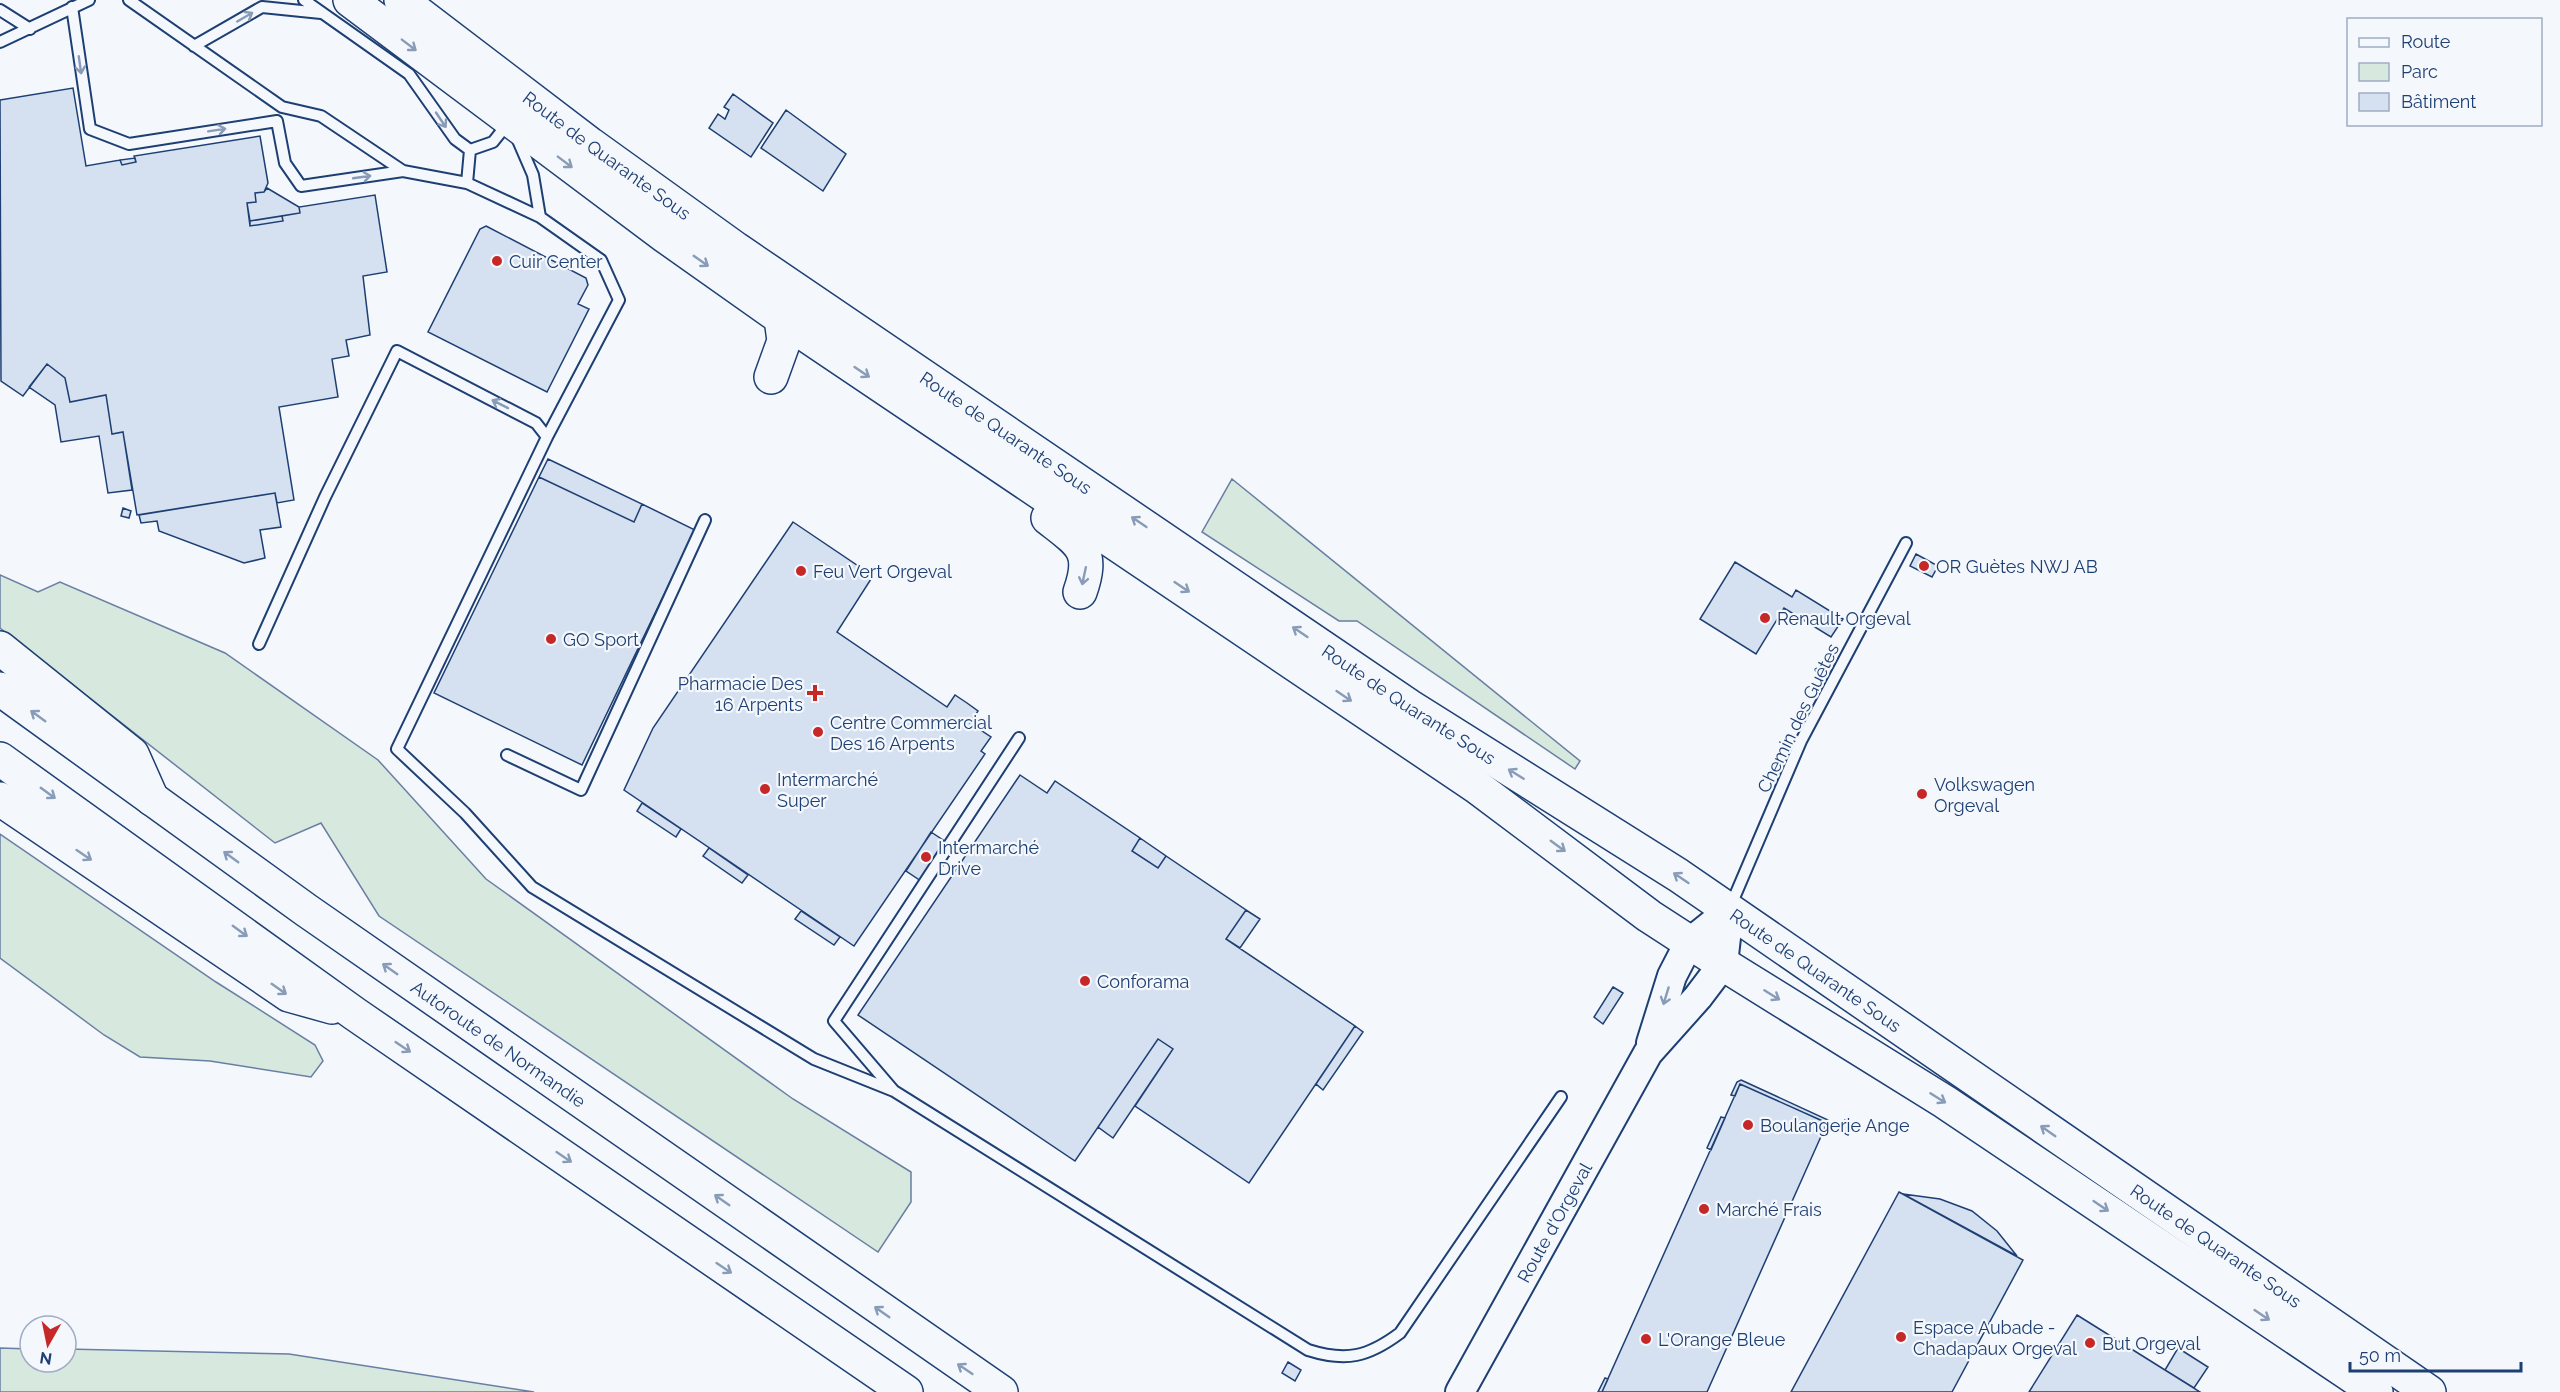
<svg xmlns="http://www.w3.org/2000/svg" width="2560" height="1392" font-family="Raleway,sans-serif">
<style>
.green{fill:#d7e8df;stroke:#687fa3;stroke-width:1.5}
.building{fill:#d5e0f0;stroke:#1d3f73;stroke-width:1.5}
.lines{fill:none;stroke-linecap:round;stroke-linejoin:round}
.lane-casing{stroke:#1d3f73;stroke-width:14}
.secondary-casing{stroke:#1d3f73;stroke-width:32}
.primary-casing{stroke:#1d3f73;stroke-width:36}
.highway-casing{stroke:#1d3f73;stroke-width:36}
.lane{stroke:#f4f7fb;stroke-width:10}
.secondary{stroke:#f4f7fb;stroke-width:28}
.primary{stroke:#f4f7fb;stroke-width:33}
.highway{stroke:#f4f7fb;stroke-width:33}
.oneway{stroke:#889bb7}
.poi-dot{fill:#c62828;stroke:#f4f7fb;stroke-width:2}
.labels{text-anchor:middle;dominant-baseline:central;stroke-width:4.5;stroke-linejoin:round;paint-order:stroke}
.street-label{font-size:18px;fill:#1d3f73;stroke:#f4f7fb}
.poi-label{font-size:18px;fill:#1d3f73;stroke:#f4f7fb;text-anchor:start}
</style>
<rect width="100%" height="100%" fill="#f4f7fb"/>
<path class="green" d="M1232 479 1580 761 1575 769 1357 621H1339L1202 532Z
M0 575 38 592 60 582 225 653 378 760 486 879 793 1099 911 1172V1202L878 1252 379 916 321 823 275 843 0 628Z
M0 834 216 982 315 1045 323 1061 311 1077 210 1061 140 1057 104 1035 0 958Z
M0 1348 30 1349V1362H66V1349L289 1354 534 1392H0Z"/>
<path class="building" d="M73 88 86 166 120 160 122 165 136 162 134 156 260 136 268 183 264 192 255 193 256 202 247 203 250 226 283 221 282 216 300 213 299 207 375 195 387 272 363 276 370 335 346 340 349 356 332 359 338 397 279 407 294 500 277 503 275 493 137 515 123 432 112 434 106 395 70 402 65 378 47 364 23 396 1 381 0 100Z
M733 94 773 123 751 157 709 128 718 114 725 119 729 110 724 107Z
M786 110 846 154 823 191 761 148Z
M135 158 136 162 122 165 120 160Z
M267 188 299 207 300 213 250 221 247 203 256 202 255 193 264 192Z
M282 216 283 221 250 226V221Z
M486 226 586 278 588 285 578 304 589 309 547 392 428 332 480 229Z
M47 364 65 378 70 402 106 395 112 434 123 432 132 490 108 493 99 436 61 442 55 405 29 387Z
M548 459 642 504 634 522 539 477Z
M539 477 634 522 642 504 695 530 582 765 434 693Z
M275 493 281 527 260 530 265 558 244 563 159 531 157 521 141 523 139 515Z
M123 508 131 511 129 518 121 516Z
M793 522 873 576 837 632 947 707 955 695 967 703 978 711 970 723 991 737 981 751 985 754 854 946 624 790 653 728Z
M1916 554 1938 566 1932 577 1910 566Z
M1735 562 1792 597 1796 590 1843 619 1831 637 1784 608 1756 654 1700 619Z
M1020 775 1047 793 1055 781 1140 838 1132 851 1158 868 1166 856 1246 910 1226 939 1355 1026 1249 1183 1135 1106 1173 1049 1158 1039 1075 1161 858 1015Z
M642 803 681 829 676 837 637 811Z
M931 832 946 842 921 881 906 871Z
M1140 838 1166 856 1158 868 1132 851Z
M709 848 748 875 742 883 703 856Z
M1246 910 1260 919 1240 948 1226 939Z
M801 911 840 937 834 945 795 919Z
M1613 987 1623 993 1603 1024 1594 1017Z
M1355 1026 1363 1032 1323 1090 1316 1084Z
M1158 1039 1173 1049 1113 1138 1098 1127Z
M1741 1080 1828 1120 1830 1125 1825 1136H1822L1827 1123 1740 1084 1735 1096 1731 1095 1737 1082Z
M1740 1084 1827 1123 1707 1392H1602Z
M1721 1117 1725 1118 1711 1150 1707 1148Z
M1845 1120 1853 1124 1848 1135 1840 1131Z
M1899 1192 2023 1260 1952 1392H1791Z
M1903 1194 1940 1199 1972 1211 1997 1231 2017 1256Z
M2077 1315 2165 1370 2200 1392H2029Z
M2178 1348 2208 1367 2194 1388 2165 1370Z
M1288 1362 1301 1370 1295 1381 1282 1373Z
M1605 1378 1608 1379 1602 1392H1598Z"/>
<g class="lines">
<g class="lane-casing">
<path id="lane" d="M129 0 282 107 321 116 403 171 467 183 540 217 601 260 619 300 547 437 397 749 465 813 532 887 814 1059 894 1091
M304 0 409 74 455 139 470 150 493 142 508 123
M72 7 90 129 129 144 277 121 285 163 301 186 403 171
M0 10 30 29
M0 42 89 0
M194 46 262 7 321 13
M517 138 533 175 540 217
M467 183 470 150
M259 644 325 497 397 351 536 423 547 437
M1019 738 834 1021 894 1091 1308 1350C1346 1362 1368 1357 1400 1333L1561 1097
M507 755 581 790 705 520
M1731 905 1801 741 1906 543"/>
</g>
<g class="secondary-casing">
<g id="secondary">
<path d="M1651 1043 1672 976 1689 943 1729 911"/>
<path id="s1" d="M1460 1392 1648 1053 1698 997 1723 964 1729 911"/>
</g>
</g>
<g class="primary-casing">
<g id="primary">
<path d="M350 0 665 236 781 318 1477 787 1649 916 1723 964 1945 1102 2376 1392"/>
<path id="s2" d="M401 0 590 144 736 249 1409 706 1678 875 2429 1392"/>
<path d="M771 377 784 341 781 318"/>
<path d="M1048 518C1080 543 1095 550 1080 592"/>
</g>
</g>
<g class="highway-casing">
<g id="highway">
<path d="M0 648 132 754 152 799"/>
<path id="s3" d="M0 689 306 910 1001 1392"/>
<path d="M0 759 355 1014 906 1392"/>
<path d="M0 799 289 995 332 1007"/>
</g>
</g>
<use href="#lane" class="lane"/>
<use href="#secondary" class="secondary"/>
<use href="#primary" class="primary"/>
<use href="#highway" class="highway"/>
</g>
<defs><path id="oneway-shaft" d="M-6 0H5M1.5-3L5.5 0L1.5 3" fill="none" stroke-width="1.6" stroke-linecap="round" stroke-linejoin="round" transform="scale(1.5)"/></defs>
<g class="oneway">
<use href="#oneway-shaft" transform="translate(245 17) rotate(-30)"/>
<use href="#oneway-shaft" transform="translate(409 45) rotate(37)"/>
<use href="#oneway-shaft" transform="translate(80 65) rotate(82)"/>
<use href="#oneway-shaft" transform="translate(441 120) rotate(56)"/>
<use href="#oneway-shaft" transform="translate(217 130) rotate(-9)"/>
<use href="#oneway-shaft" transform="translate(565 162) rotate(37)"/>
<use href="#oneway-shaft" transform="translate(362 177) rotate(-8)"/>
<use href="#oneway-shaft" transform="translate(701 261) rotate(35)"/>
<use href="#oneway-shaft" transform="translate(862 372) rotate(34)"/>
<use href="#oneway-shaft" transform="translate(500 404) rotate(-153)"/>
<use href="#oneway-shaft" transform="translate(1139 522) rotate(-146)"/>
<use href="#oneway-shaft" transform="translate(1084 576) rotate(102)"/>
<use href="#oneway-shaft" transform="translate(1182 587) rotate(34)"/>
<use href="#oneway-shaft" transform="translate(1300 632) rotate(-146)"/>
<use href="#oneway-shaft" transform="translate(1344 696) rotate(34)"/>
<use href="#oneway-shaft" transform="translate(38 716) rotate(-144)"/>
<use href="#oneway-shaft" transform="translate(1516 774) rotate(-148)"/>
<use href="#oneway-shaft" transform="translate(48 793) rotate(36)"/>
<use href="#oneway-shaft" transform="translate(1558 846) rotate(36)"/>
<use href="#oneway-shaft" transform="translate(84 855) rotate(34)"/>
<use href="#oneway-shaft" transform="translate(231 857) rotate(-144)"/>
<use href="#oneway-shaft" transform="translate(1681 878) rotate(-146)"/>
<use href="#oneway-shaft" transform="translate(240 931) rotate(36)"/>
<use href="#oneway-shaft" transform="translate(390 969) rotate(-145)"/>
<use href="#oneway-shaft" transform="translate(279 989) rotate(35)"/>
<use href="#oneway-shaft" transform="translate(1772 995) rotate(32)"/>
<use href="#oneway-shaft" transform="translate(1666 996) rotate(107)"/>
<use href="#oneway-shaft" transform="translate(403 1047) rotate(34)"/>
<use href="#oneway-shaft" transform="translate(1938 1098) rotate(32)"/>
<use href="#oneway-shaft" transform="translate(2048 1131) rotate(-145)"/>
<use href="#oneway-shaft" transform="translate(564 1157) rotate(34)"/>
<use href="#oneway-shaft" transform="translate(722 1200) rotate(-145)"/>
<use href="#oneway-shaft" transform="translate(2101 1206) rotate(34)"/>
<use href="#oneway-shaft" transform="translate(724 1268) rotate(34)"/>
<use href="#oneway-shaft" transform="translate(882 1312) rotate(-145)"/>
<use href="#oneway-shaft" transform="translate(2262 1315) rotate(34)"/>
<use href="#oneway-shaft" transform="translate(965 1369) rotate(-146)"/>
</g>
<g class="poi-dot">
<circle cx="497" cy="261" r="6"/>
<circle cx="1924" cy="566" r="6"/>
<circle cx="801" cy="571" r="6"/>
<circle cx="1765" cy="618" r="6"/>
<circle cx="551" cy="639" r="6"/>
<path d="M812 684h6v6h6v6h-6v6h-6v-6h-6v-6h6z"/>
<circle cx="818" cy="732" r="6"/>
<circle cx="765" cy="789" r="6"/>
<circle cx="1922" cy="794" r="6"/>
<circle cx="926" cy="857" r="6"/>
<circle cx="1085" cy="981" r="6"/>
<circle cx="1748" cy="1125" r="6"/>
<circle cx="1704" cy="1209" r="6"/>
<circle cx="1901" cy="1337" r="6"/>
<circle cx="1646" cy="1339" r="6"/>
<circle cx="2090" cy="1343" r="6"/>
</g>
<g class="labels">
<g class="street-label">
<text stroke="none"><textPath href="#s2" startOffset="258">Route de Quarante Sous</textPath></text>
<text stroke="none"><textPath href="#s2" startOffset="744">Route de Quarante Sous</textPath></text>
<text stroke="none"><textPath href="#s2" startOffset="1230">Route de Quarante Sous</textPath></text>
<text transform="translate(1798 718) rotate(-64)">Chemin des Guêtes</text>
<text stroke="none"><textPath href="#s2" startOffset="1716">Route de Quarante Sous</textPath></text>
<text stroke="none"><textPath href="#s3" startOffset="612">Autoroute de Normandie</textPath></text>
<text stroke="none"><textPath href="#s1" startOffset="194">Route d'Orgeval</textPath></text>
<text stroke="none"><textPath href="#s2" startOffset="2202">Route de Quarante Sous</textPath></text>
</g>
<g class="poi-label">
<text x="509" y="261">Cuir Center</text>
<text x="1936" y="566">OR Guètes NWJ AB</text>
<text x="813" y="571">Feu Vert Orgeval</text>
<text x="1777" y="618">Renault Orgeval</text>
<text x="563" y="639">GO Sport</text>
<text x="803" y="683" text-anchor="end">Pharmacie Des<tspan x="803" dy="21">16 Arpents</tspan></text>
<text x="830" y="722">Centre Commercial<tspan x="830" dy="21">Des 16 Arpents</tspan></text>
<text x="777" y="779">Intermarché<tspan x="777" dy="21">Super</tspan></text>
<text x="1934" y="784">Volkswagen<tspan x="1934" dy="21">Orgeval</tspan></text>
<text x="938" y="847">Intermarché<tspan x="938" dy="21">Drive</tspan></text>
<text x="1097" y="981">Conforama</text>
<text x="1760" y="1125">Boulangerie Ange</text>
<text x="1716" y="1209">Marché Frais</text>
<text x="1913" y="1327">Espace Aubade -<tspan x="1913" dy="21">Chadapaux Orgeval</tspan></text>
<text x="1658" y="1339">L'Orange Bleue</text>
<text x="2102" y="1343">But Orgeval</text>
</g>
</g>
<rect x="2347" y="18" width="195" height="108" fill="#f4f7fb" stroke="#9eadc5" stroke-width="1.5"/>
<rect x="2359" y="38" width="30" height="9" fill="#f4f7fb" stroke="#9eadc5" stroke-width="1.5"/>
<text x="2401" y="48" font-size="18" fill="#1d3f73">Route</text>
<rect x="2359" y="63" width="30" height="18" fill="#d7e8df" stroke="#9eadc5" stroke-width="1.5"/>
<text x="2401" y="78" font-size="18" fill="#1d3f73">Parc</text>
<rect x="2359" y="93" width="30" height="18" fill="#d5e0f0" stroke="#9eadc5" stroke-width="1.5"/>
<text x="2401" y="108" font-size="18" fill="#1d3f73">Bâtiment</text>
<g transform="translate(48 1344) rotate(189)"><circle r="28" fill="#f4f7fb" stroke="#9eadc5" stroke-width="1.5"/>
<path d="M0-4.5L10 22L0 15L-10 22Z" fill="#c62828"/>
<text y="-9" font-size="16" font-weight="bold" text-anchor="middle" fill="#1d3f73">N</text>
</g>
<path d="M2350 1362v9h171v-9" fill="none" stroke="#1d3f73" stroke-width="3"/>
<text x="2359" y="1362" font-size="18" fill="#1d3f73" stroke="#f4f7fb" stroke-width="4.5" paint-order="stroke">50 m</text>
</svg>
